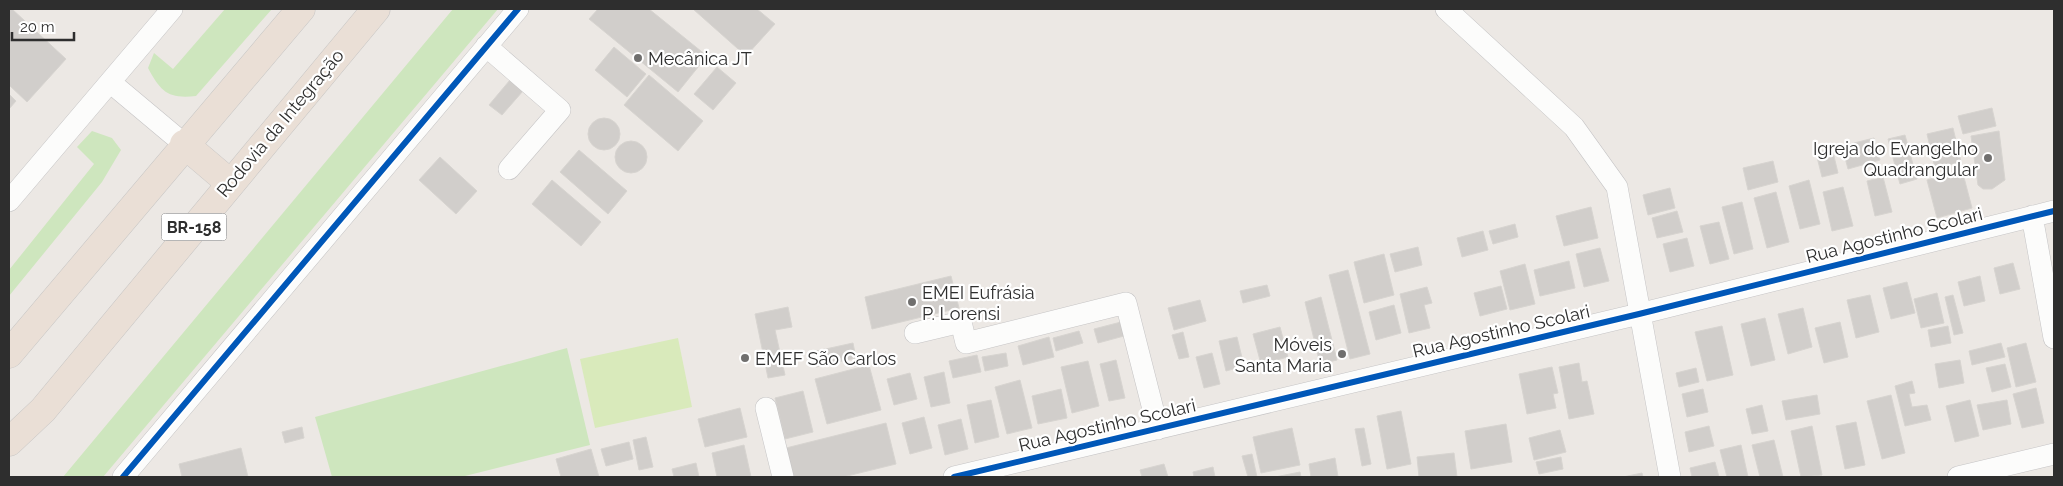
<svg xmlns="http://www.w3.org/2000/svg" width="2063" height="486" font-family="Raleway,sans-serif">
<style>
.green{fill:#cee6be}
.pitch{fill:#d9eabb}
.building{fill:#d1cecb;stroke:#d7d4d0}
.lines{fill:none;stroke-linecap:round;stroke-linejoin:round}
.minor-casing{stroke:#c5c4c5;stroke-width:22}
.highway-casing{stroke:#c6c5c4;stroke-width:29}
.minor{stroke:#fcfcfb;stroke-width:21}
.highway{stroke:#eadfd6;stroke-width:28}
.cycleway-casing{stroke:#fff;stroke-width:9}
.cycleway{stroke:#0057b8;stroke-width:6}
.poi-dot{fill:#706f6e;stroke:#fff;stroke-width:2}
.labels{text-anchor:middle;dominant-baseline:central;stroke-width:4.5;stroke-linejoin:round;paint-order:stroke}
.shield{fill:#fff;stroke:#6d6d6d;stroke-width:1}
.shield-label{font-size:16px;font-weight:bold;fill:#2e2e2e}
.poi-label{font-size:18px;fill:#2e2e2e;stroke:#fff;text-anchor:start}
.street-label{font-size:18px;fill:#2e2e2e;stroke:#fff}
</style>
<rect width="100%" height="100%" fill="#ece8e4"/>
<path class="green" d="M225 9H272L196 96C168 99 161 92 148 68L154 53 173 69Z
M453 9H498L103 477H63Z
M92 131 112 138 121 150 102 182 9 296V270L94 164 77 147Z
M567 348 590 445 461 477H332L315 417Z"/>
<path class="pitch" d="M678 338 692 407 595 428 580 359Z"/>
<path class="building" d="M9 9H12L66 59 27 102 9 85Z
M598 9H649L707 56 678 92 589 19Z
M693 9H757L775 24 746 56Z
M614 47 646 74 627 97 595 70Z
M717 67 736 83 713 110 694 94Z
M649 75 703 121 678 151 624 105Z
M510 80 523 91 502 115 489 105Z
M9 94 16 101 9 109Z
M1992 108 1996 126 1963 134 1958 116Z
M588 134a16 16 0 1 1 32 0a16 16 0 1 1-32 0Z
M1953 128 1961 162 1935 168 1927 134Z
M1999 131 2005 180 1992 189H1983L1978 185 1971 136Z
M1905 135 1917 179 1900 184 1888 139Z
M1874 138 1880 160 1848 169 1842 146Z
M615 157a16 16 0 1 1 32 0a16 16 0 1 1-32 0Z
M1832 148 1838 173 1822 177 1816 153Z
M579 150 627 191 608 214 560 172Z
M440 157 477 191 456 214 419 180Z
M1773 161 1778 182 1748 190 1743 168Z
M1962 170 1972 208 1937 218 1927 180Z
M1883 177 1892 212 1875 216 1867 181Z
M552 180 601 222 581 246 532 204Z
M1809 180 1820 224 1800 229 1789 186Z
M1843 187 1853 226 1832 231 1823 192Z
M1670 188 1675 208 1648 215 1643 195Z
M1776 192 1789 242 1767 248 1754 198Z
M1742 202 1753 249 1734 254 1722 207Z
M1591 207 1598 238 1564 246 1556 216Z
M1677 211 1683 232 1657 238 1652 218Z
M1719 222 1729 259 1710 264 1700 226Z
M1515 224 1518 237 1493 244 1489 231Z
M1483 231 1488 250 1462 257 1457 238Z
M1687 238 1694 266 1670 272 1663 244Z
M1418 247 1422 265 1395 272 1390 254Z
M1600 248 1609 281 1584 287 1576 254Z
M1384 254 1394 295 1364 303 1354 262Z
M1569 261 1575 288 1540 296 1534 270Z
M2013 263 2020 289 2000 294 1994 268Z
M1525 264 1535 304 1510 310 1500 271Z
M1348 270 1370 354 1350 359 1329 275Z
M951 276 959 308 872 329 865 297Z
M1980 276 1985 301 1964 306 1958 282Z
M1907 282 1915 313 1891 319 1883 288Z
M1267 285 1270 296 1243 303 1240 291Z
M1501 286 1507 309 1480 316 1474 293Z
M1427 287 1432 303 1424 305 1430 328 1409 333 1400 294Z
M1937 293 1944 323 1921 328 1914 299Z
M1870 295 1879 332 1856 338 1847 300Z
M1953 295 1963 333 1954 335 1945 297Z
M1321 297 1337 360 1320 364 1305 302Z
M1200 300 1206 321 1174 330 1168 308Z
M1394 305 1401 333 1376 340 1369 312Z
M788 307 792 327 775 330 785 375 768 378 755 314Z
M1803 308 1812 347 1788 354 1778 314Z
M1765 318 1775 360 1751 366 1741 324Z
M1121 322 1124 336 1098 343 1094 329Z
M1840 322 1848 357 1824 363 1815 328Z
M1722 326 1733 375 1707 381 1695 332Z
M1948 326 1951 343 1931 347 1928 330Z
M1280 327 1288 357 1261 364 1253 334Z
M1079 331 1083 343 1056 351 1053 338Z
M1183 332 1189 357 1179 359 1172 335Z
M1049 337 1054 357 1023 365 1018 346Z
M1237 337 1244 366 1226 371 1219 341Z
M853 343 856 358 816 367 812 352Z
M2001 343 2005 357 1972 365 1969 351Z
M2026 343 2036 382 2016 387 2007 348Z
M1006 353 1008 366 985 371 982 357Z
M1212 353 1220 384 1204 388 1196 357Z
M977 355 981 372 953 378 949 361Z
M1116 360 1125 398 1109 401 1100 364Z
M1960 360 1964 383 1939 388 1935 364Z
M1088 361 1099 406 1072 413 1061 367Z
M1579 363 1582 382 1587 381 1594 414 1569 419 1559 367Z
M2005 364 2011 387 1992 392 1986 368Z
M869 365 881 410 827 424 815 379Z
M1552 367 1558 393 1553 394 1556 408 1527 414 1519 374Z
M1696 368 1699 382 1679 387 1676 373Z
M944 372 950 403 931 407 924 377Z
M910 373 917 399 894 405 887 379Z
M1020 380 1032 428 1007 434 995 387Z
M1912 381 1915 393 1909 394 1912 407 1927 405 1931 420 1905 426 1895 386Z
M2036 388 2044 423 2022 428 2013 394Z
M1061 389 1067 418 1038 424 1032 396Z
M1703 389 1708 412 1687 417 1682 394Z
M803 391 813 432 785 439 775 398Z
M1817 395 1820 414 1786 420 1782 401Z
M1891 395 1905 453 1882 459 1867 401Z
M991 400 999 437 975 443 967 405Z
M1970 400 1979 436 1955 442 1946 406Z
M2007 400 2011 424 1983 430 1977 405Z
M1762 405 1768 431 1752 434 1746 409Z
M740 408 747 437 705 447 698 419Z
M1401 411 1411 464 1387 469 1377 416Z
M924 417 932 448 910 454 902 423Z
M961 419 968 449 945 455 938 425Z
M1856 422 1865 465 1845 469 1836 426Z
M886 423 896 464 843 477H793L786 448Z
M1506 424 1512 462 1471 469 1465 431Z
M1709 426 1714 446 1689 452 1685 432Z
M1812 426 1822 475 1801 477 1791 431Z
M302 427 304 438 285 443 282 432Z
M1292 428 1300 465 1261 473 1253 437Z
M1364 428 1371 464 1362 466 1355 429Z
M1560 430 1566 452 1534 460 1529 438Z
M646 437 653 467 639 470 633 440Z
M1774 440 1783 477H1760L1752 445Z
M629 442 633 459 606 466 601 449Z
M744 445 751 477H717L712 453Z
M1741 445 1748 477H1727L1720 450Z
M241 448 248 477H182L179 464Z
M591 449 599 477H561L556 459Z
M1454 453 1457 477H1419L1417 457Z
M1252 454 1257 477H1248L1242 456Z
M1561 457 1563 469 1539 474 1536 462Z
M1335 458 1338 477H1311L1309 464Z
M1715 462 1719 477H1692L1690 468Z
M696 463 699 477H674L672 469Z
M1164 464 1168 477H1142L1140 470Z
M1213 467 1215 477H1194L1193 472Z
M1300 472 1301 477H1275Z
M1642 473 1643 477H1623Z"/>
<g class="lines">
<g class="minor-casing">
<path id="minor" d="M1446 9 1574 127 1617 187 1670 477
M486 46 560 110 509 169
M110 82 184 144
M9 201 172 9
M2032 216 2054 338
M915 333 961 322 966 343 1126 303 1158 429
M766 408 783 477
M123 477 518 9
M954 477 1639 314 2054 211
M1958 477 2054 454"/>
</g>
<g class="highway-casing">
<path id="highway" d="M184 144 230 183
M9 354 301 9
M9 442 43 410 376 9"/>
</g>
<use href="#minor" class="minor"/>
<use href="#highway" class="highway"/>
<g class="cycleway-casing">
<path id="cycleway" d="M123 477 518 9
M954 477 1639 314 2054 211"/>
</g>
<use href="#cycleway" class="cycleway"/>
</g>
<g class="poi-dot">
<circle cx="638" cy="58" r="5"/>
<circle cx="1988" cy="158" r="5"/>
<circle cx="912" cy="302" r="5"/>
<circle cx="1342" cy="354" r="5"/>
<circle cx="745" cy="358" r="5"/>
</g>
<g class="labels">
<rect class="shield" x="161.5" y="213.5" width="65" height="27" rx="4"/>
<g class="shield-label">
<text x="194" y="227">BR-158</text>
</g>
<g class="poi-label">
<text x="648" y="58">Mecânica JT</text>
<text x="1978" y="148" text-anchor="end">Igreja do Evangelho<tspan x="1978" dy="21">Quadrangular</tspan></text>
<text x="922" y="292">EMEI Eufrásia<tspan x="922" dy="21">P. Lorensi</tspan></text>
<text x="1332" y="344" text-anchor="end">Móveis<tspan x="1332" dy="21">Santa Maria</tspan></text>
<text x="755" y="358">EMEF São Carlos</text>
</g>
<g class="street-label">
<text transform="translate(280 123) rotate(-50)">Rodovia da Integração</text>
<text transform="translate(1894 235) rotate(-14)">Rua Agostinho Scolari</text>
<text transform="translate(1501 331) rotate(-13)">Rua Agostinho Scolari</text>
<text transform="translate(1107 425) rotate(-13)">Rua Agostinho Scolari</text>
</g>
</g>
<rect width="2063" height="486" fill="none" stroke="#2e2e2e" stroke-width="20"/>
<path d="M12 32v8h62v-8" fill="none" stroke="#2e2e2e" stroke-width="2.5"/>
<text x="20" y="32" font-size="15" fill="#2e2e2e" stroke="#ffffff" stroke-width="4" paint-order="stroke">20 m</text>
</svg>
